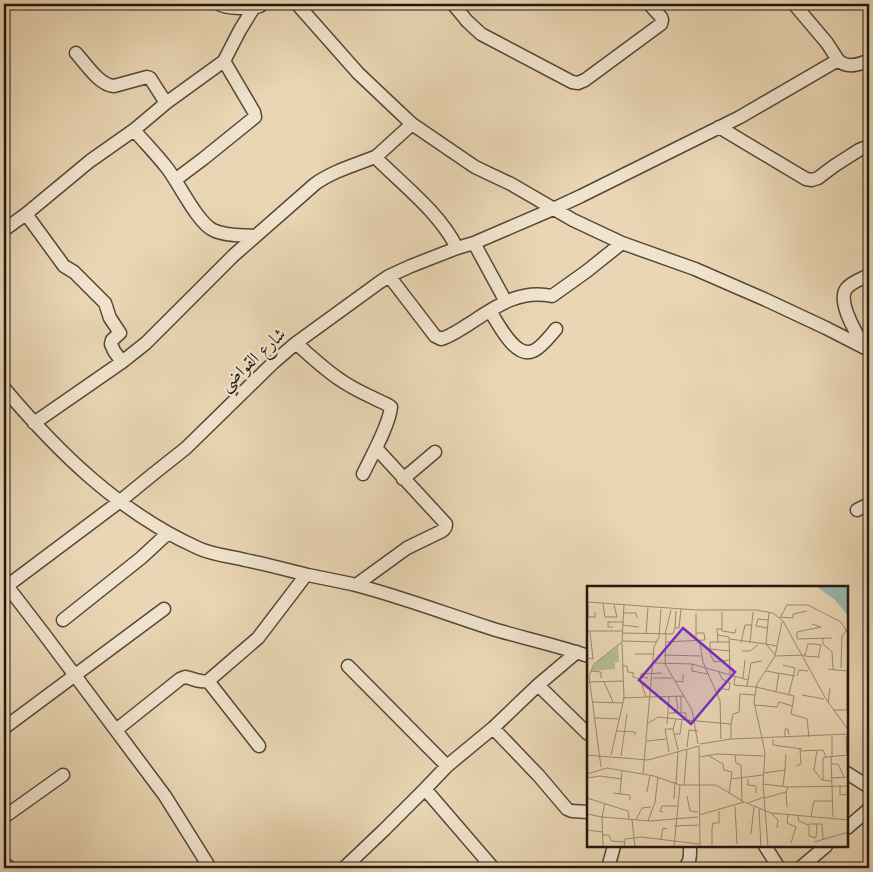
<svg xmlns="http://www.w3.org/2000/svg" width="873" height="872" font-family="'Old Standard TT',Amiri,serif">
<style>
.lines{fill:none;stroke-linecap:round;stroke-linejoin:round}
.street-casing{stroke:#554738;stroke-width:15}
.street{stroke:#f1e4ce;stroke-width:12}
.labels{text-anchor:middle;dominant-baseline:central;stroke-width:4.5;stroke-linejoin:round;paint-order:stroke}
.street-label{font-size:18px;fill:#23170f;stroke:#f1e4ce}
.inset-road{fill:none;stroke:#9a8a72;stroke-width:1}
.view{fill:#7b2cbf;fill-opacity:0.15;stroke:#7b2cbf;stroke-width:2.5}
.inset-edge{fill:none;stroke:#23170f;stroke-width:2.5}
</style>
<rect width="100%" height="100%" fill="#ead6b4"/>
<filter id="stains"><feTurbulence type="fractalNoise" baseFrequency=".004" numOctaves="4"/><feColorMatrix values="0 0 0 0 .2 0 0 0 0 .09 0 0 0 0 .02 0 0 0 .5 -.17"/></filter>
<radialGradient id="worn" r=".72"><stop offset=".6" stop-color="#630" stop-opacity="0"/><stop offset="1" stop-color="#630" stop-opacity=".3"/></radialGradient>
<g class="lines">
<g class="street-casing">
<path id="street" d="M219 4C226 9 251 9 260 6
M297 4 358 73 396 109 412 124 475 167 511 184 573 220 622 243 695 269 764 299 826 328 869 350
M453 4 467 21 481 34 572 82 578 83 585 80 661 24 662 20 661 17 649 4
M794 4 827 43 838 60
M76 53C86 64 99 85 114 86L147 77 150 78 166 103
M719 127 806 179 812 180 818 178 834 166 859 150 869 146
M134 130C145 143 157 155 167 168 179 183 197 222 213 230 225 236 241 235 254 236
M375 157C402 184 440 213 457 248
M175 180 203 159 255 117 254 112 224 61
M26 214 64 266 74 272 105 303 110 318 120 333 112 340 111 344 114 351 122 362
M4 230 26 214 90 161 134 130 166 103 224 61 240 30 256 4
M474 243 506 302
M389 276 435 336 441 339C451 336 459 330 469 324 495 307 519 289 552 296L587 271 622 243
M490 311C498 323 515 359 533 351 541 348 550 336 556 329
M296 343C310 356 323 368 339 379 354 390 372 397 388 405L391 407C389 426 371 457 363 474
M864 347C857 334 837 303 846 289 851 282 862 279 869 275
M4 388C58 452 120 513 198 548 213 555 229 556 245 560 266 564 287 570 308 575 323 578 338 581 352 584 399 596 444 613 490 628 522 638 556 645 588 656
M34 423 122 362 146 343 234 255 315 184C333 171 355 165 375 157L379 154 412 124
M403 479 435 452
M857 510 869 504
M4 582 44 634 165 796 210 868
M356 585 407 548 442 531C445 529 446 527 446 524L376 448
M7 586 119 502 152 475 186 448 273 363 296 343 380 282 389 276 411 266 457 248 474 243 553 209 581 196 740 117 838 60C847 69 859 65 869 60
M63 620 141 558 168 533
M348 666 447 766
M208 681 259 746
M538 685 588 734
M4 728 164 609
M493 728 539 776 567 809 572 811 588 812
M116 730 180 679 185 677C192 678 200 683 208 681L258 638 306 575
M847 773 869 787
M425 789 493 868
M4 817 63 775
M847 828 869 809
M765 846 779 868
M4 863 10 868
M344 868 384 830 425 789 447 766 493 728 538 685 577 652
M608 868 614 846
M684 868C691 862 690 855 690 846
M800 868 826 846"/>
</g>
<use href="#street" class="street"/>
</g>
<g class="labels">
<g class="street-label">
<text transform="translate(253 360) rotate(-43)">شارع القواضي</text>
</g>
</g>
<g transform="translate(587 586)">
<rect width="261" height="261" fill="#ead6b4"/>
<path d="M31 60 32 76H28V83L4 85 10 76Z" fill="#b4be8f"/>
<path d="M229 0H261V30L248 14Z" fill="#98b9b2"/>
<path class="inset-road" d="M0 16 109 24H169L186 27 196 35 239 113 262 145M16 18 18 31H30L27 19M1 19V31H8V26M89 25 88 42H92L94 23M135 26V45L148 47 149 43M182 26 179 58 190 60M36 27H49L50 32M109 27V54L113 57 116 76 133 115 134 153M193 31 206 32V28L220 25M193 32 200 19H221L254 36 262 49M36 39 52 41M26 41H21V36H36M180 42 169 40 171 33 181 34M0 45H36M36 47 86 48 88 42M59 48 61 21M78 48 84 24M79 48 78 78 105 124 111 158M131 49 142 51 143 88M210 52V46L234 41 225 38M236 52V58L245 66 246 83M143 53 179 58 188 69M210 53 245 52M36 55 69 56M78 56 118 54 117 47H109M131 56 130 43H135M143 56H123V67L127 76 143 74M154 57 158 39H165M163 57 166 26M123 63 143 65M155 65H163L171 59M48 68H67M77 69 114 70M188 70 218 69 221 58H227L234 59 231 71M217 70 233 71M0 72 6 73 3 46M67 77 105 78 161 94M105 78V85L121 88M196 79 208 82 202 108M35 80H40L41 86 47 87M254 82 255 50 259 44M241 83 260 85V124H246M4 85 14 86V92M179 85 208 90M46 87V91L53 93 59 111 98 110M148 90 147 99 169 101M210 90 212 84 221 85M61 92 54 91V88L75 87M66 92H85M156 92 158 74M88 95 96 96V88M2 96 36 95M17 96 26 116M160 100 164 77 175 75M169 101 207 110 204 128 220 133 222 151M189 105 192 87M130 106 132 102 142 104 143 97 135 93 132 86M215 109 237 113M94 110V127M36 112 59 111M5 116 36 117M241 117 243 102M168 119 190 121 192 116 206 120M82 127H99V134L144 138V153M86 127 91 123 89 110M8 132 32 133M89 133 86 143 91 164M60 138 71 131 99 134M80 138 82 111M144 138 146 128 152 126 153 108 168 109M29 145 48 146V149M88 148H93L95 134M245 150V171M259 150 260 169M198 151V143H201L202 149M186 153V159L215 163M60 155 79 153M113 158 144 153 262 148M112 160 113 261M100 161 102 144 111 145M230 164 227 184 235 194 244 195M213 165 236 164 239 171 262 169M82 166 78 143H86M0 169 61 174 112 160M24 169 37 112 35 57M148 169 149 177 154 179 155 215M34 170 40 128M122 170 136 178 137 184 145 186 142 207M112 171 130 168 177 170M244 171 246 231M244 178H251L257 191M209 180 214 178 213 163M14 181 2 90 7 78 35 56 37 18M177 187 198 184 199 168M0 188 20 182 67 190 93 199H129L157 216 184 227 262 234M56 188 67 61 72 51 74 23M0 192 13 190 34 193M244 192 262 191M144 193 176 189M161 193V199L169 200V207M236 194V172L239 171M89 197 91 165M176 198 201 201M97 199 100 163M196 200 198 183M253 200V209L262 208M60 206 63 189M199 206 200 221M26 207 43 209V214M33 208 35 184M100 210 103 225 111 226M0 212 41 225 42 233M178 212 199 206 201 201 262 200M87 213 88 196M161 217 177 211M148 220 150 258M172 223 174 261M76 226 73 225 75 220H90M184 227 191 234 190 242M0 228 15 231 18 217M112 229 157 216M201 229 200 237 209 241 204 257M211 229 212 235 221 239M224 230 227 215H245M45 234 48 261M49 234 55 222 64 221M61 235 68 216 71 191M230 238 229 252 222 250V238H235L236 253M87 240 112 239M0 244 16 246M164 248 167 221M16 249H22L24 255 37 256M74 253 76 242 80 243M227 256 262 246M16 261 15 231 63 235 111 231M37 261 38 253 54 251 112 258M87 261 93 199M125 261V242L126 237H132V225M136 261H153M181 261 176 198 178 166 167 116 170 98 188 70 195 36"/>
<path class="view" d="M96 42 148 86 104 138 52 94Z"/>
<rect width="261" height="261" class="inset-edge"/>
</g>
<rect width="873" height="872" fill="none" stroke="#ead6b4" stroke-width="20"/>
<rect x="5" y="5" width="863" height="862" fill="none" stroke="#23170f" stroke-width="2.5"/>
<rect x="10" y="10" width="853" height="852" fill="none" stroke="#23170f"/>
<rect width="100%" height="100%" filter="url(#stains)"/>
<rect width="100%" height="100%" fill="url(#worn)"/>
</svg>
